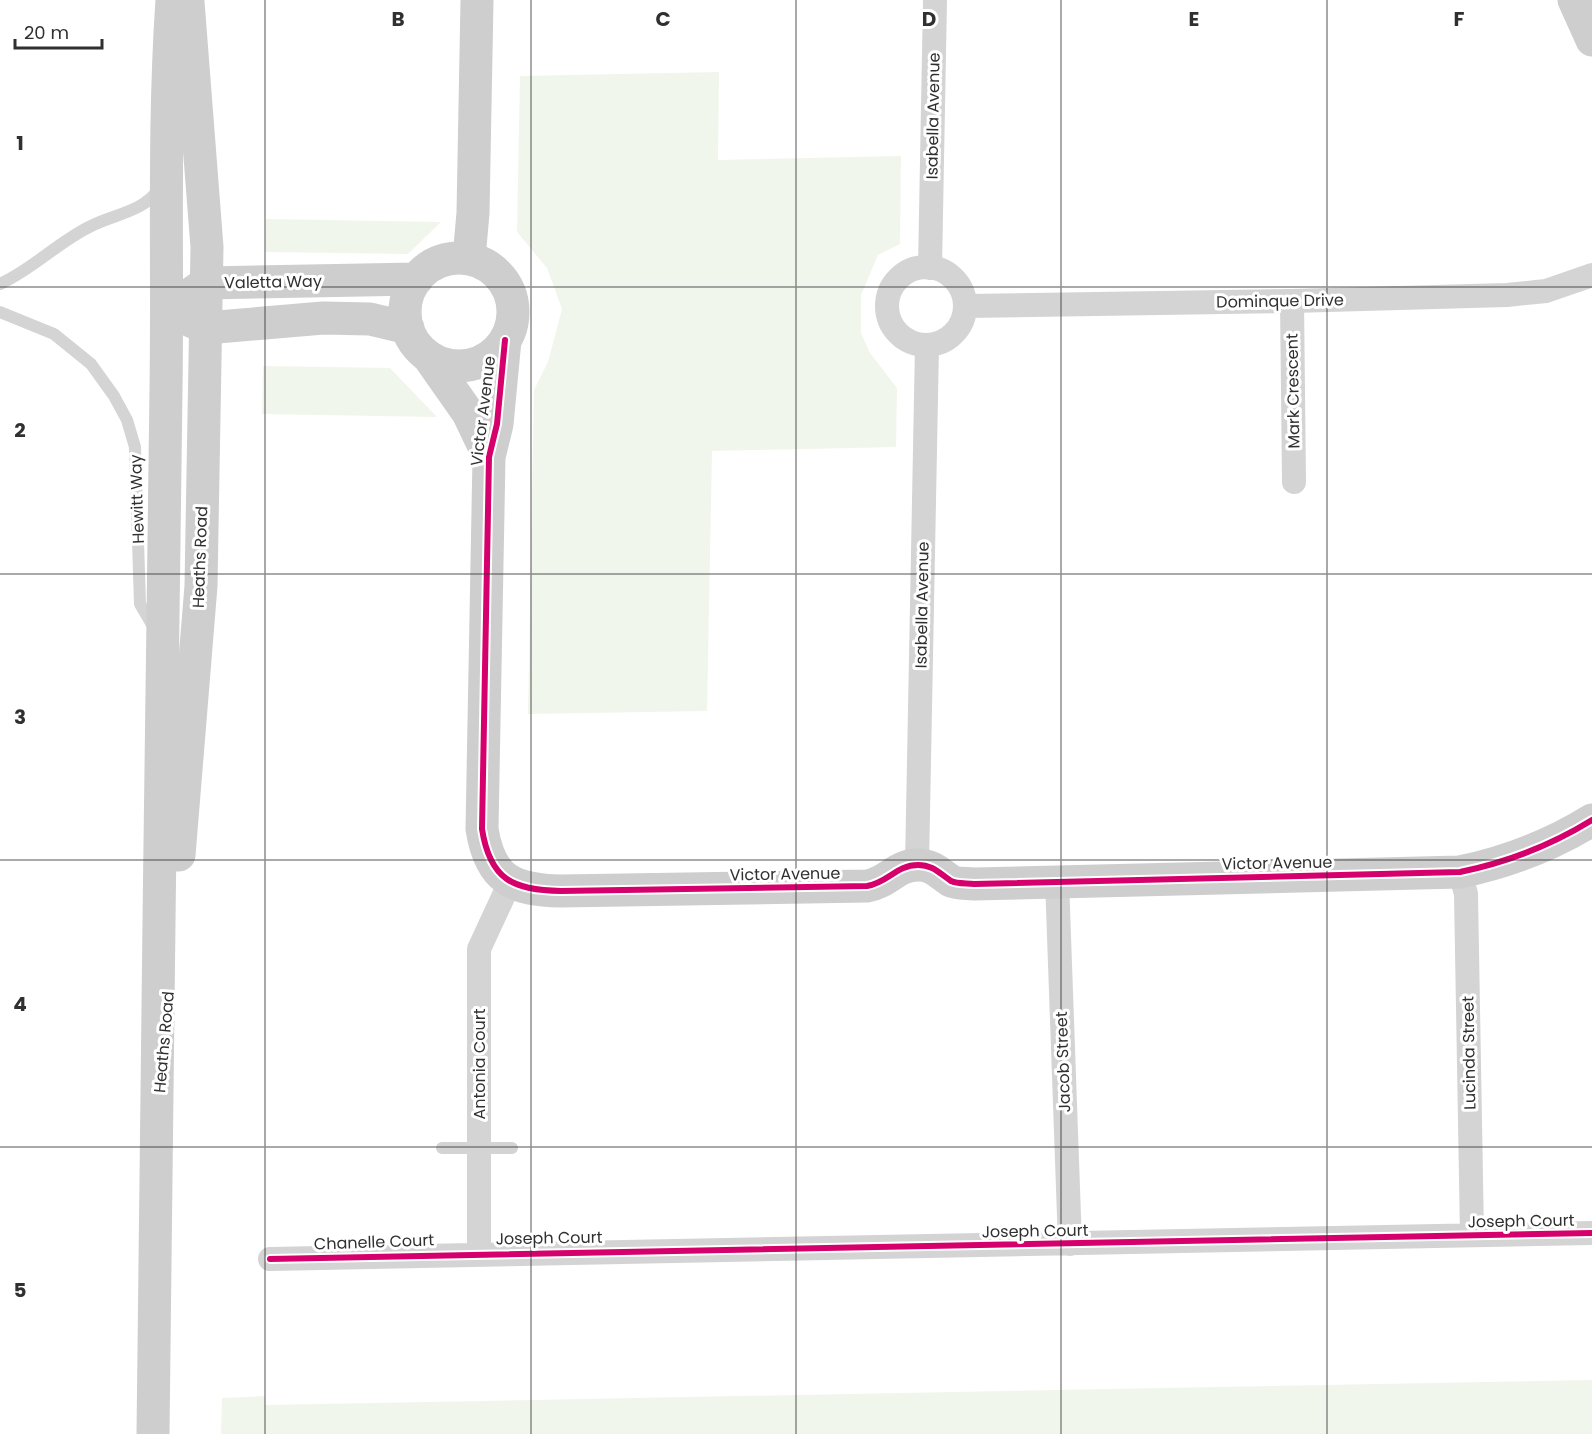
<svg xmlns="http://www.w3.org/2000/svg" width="1592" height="1434" font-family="Poppins,sans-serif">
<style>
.green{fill:#f1f6ec}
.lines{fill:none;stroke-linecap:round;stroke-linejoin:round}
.lane{stroke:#d4d4d4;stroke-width:12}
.street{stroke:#d4d4d4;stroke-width:24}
.secondary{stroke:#cecece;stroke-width:33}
.cycleway-casing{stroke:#fff;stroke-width:10}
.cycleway{stroke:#d6006c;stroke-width:6}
.grid{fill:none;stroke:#303030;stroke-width:1.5;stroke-opacity:0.55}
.labels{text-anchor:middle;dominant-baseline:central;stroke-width:6;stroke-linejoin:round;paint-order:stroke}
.street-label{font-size:16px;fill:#303030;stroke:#fff}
.grid-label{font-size:20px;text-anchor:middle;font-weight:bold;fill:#303030;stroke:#fff;stroke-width:6;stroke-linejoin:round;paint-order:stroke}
</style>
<rect width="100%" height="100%" fill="#fff"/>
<path class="green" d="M719 72 718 160 901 156 900 244 878 255 861 295V333L870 353 897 388 896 447 712 451 707 711 528 714 534 390 548 362 562 309 547 268 517 232 520 76Z
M266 219 441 222 408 254 265 252Z
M263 366 390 368 437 417 262 414Z
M1592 1380V1434H221L222 1398 265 1396V1405Z"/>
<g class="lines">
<path class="lane" d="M0 284C33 269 58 242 91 226 115 214 143 212 159 189
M0 312 54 334 91 364 114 396 127 420 135 447 140 604 154 628
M442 1148H512"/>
<path class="street" d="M887 306a39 39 0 1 1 78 0a39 39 0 1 1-78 0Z
M930 268 935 0
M1292 301 1294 482
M965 306 1292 301 1507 295 1546 291 1592 275
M917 865 927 345
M1460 872 1466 894 1472 1235
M1057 880 1070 1244
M479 1253V949L510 882
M270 1259 1592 1233"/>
<path class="secondary" d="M1574 0 1592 40
M469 258 473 213 477 0
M405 312a54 54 0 1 1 108 0a54 54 0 1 1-108 0Z
M189 295 206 283 417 279
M185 318 206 328 323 318 370 319 408 328
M505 340 497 424 489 457 482 829C490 880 513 890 561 891L867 886C889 882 896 865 918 865 933 865 939 873 951 881 957 884 967 883 974 884L1460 872C1508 862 1550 846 1592 820
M428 356 468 413 489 457
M179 855 201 586 207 247 188 2
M153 1434C159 1086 159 737 166 389 168 259 163 130 172 0"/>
<g class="cycleway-casing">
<path id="cycleway" d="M505 340 497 424 489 457 482 829C490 880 513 890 561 891L867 886C889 882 896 865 918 865 933 865 939 873 951 881 957 884 967 883 974 884L1460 872C1508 862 1550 846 1592 820
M270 1259 1592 1233"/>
</g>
<use href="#cycleway" class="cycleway"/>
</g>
<path class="grid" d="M265 0V1434M531 0V1434M796 0V1434M1061 0V1434M1327 0V1434M0 287H1592M0 574H1592M0 860H1592M0 1147H1592"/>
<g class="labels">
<g class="street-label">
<text transform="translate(933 116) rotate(-89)">Isabella Avenue</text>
<text transform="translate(273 282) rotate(-1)">Valetta Way</text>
<text transform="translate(1280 301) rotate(-1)">Dominque Drive</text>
<text transform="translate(1293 391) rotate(-91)">Mark Crescent</text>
<text transform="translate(483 411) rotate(-83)">Victor Avenue</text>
<text transform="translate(137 499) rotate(-92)">Hewitt Way</text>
<text transform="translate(200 557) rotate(-88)">Heaths Road</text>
<text transform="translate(922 605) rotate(-89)">Isabella Avenue</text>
<text transform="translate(1277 863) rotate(-1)">Victor Avenue</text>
<text transform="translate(785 874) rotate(-1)">Victor Avenue</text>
<text transform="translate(164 1042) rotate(-85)">Heaths Road</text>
<text transform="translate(1469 1053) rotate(-91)">Lucinda Street</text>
<text transform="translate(1063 1062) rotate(-92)">Jacob Street</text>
<text transform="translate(479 1064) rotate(-90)">Antonia Court</text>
<text transform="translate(1521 1221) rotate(-1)">Joseph Court</text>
<text transform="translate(1035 1231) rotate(-1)">Joseph Court</text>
<text transform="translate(549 1238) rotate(-1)">Joseph Court</text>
<text transform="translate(374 1242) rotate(-2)">Chanelle Court</text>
</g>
</g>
<g class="grid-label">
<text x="398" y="26">B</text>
<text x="663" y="26">C</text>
<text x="929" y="26">D</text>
<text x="1194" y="26">E</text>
<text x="1459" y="26">F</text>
<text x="20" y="150">1</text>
<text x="20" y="437">2</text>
<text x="20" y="724">3</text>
<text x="20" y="1011">4</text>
<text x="20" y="1297">5</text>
</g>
<path d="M15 39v9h87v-9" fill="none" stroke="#303030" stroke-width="3"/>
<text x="24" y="39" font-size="18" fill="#303030" stroke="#ffffff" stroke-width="4.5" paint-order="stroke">20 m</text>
</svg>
